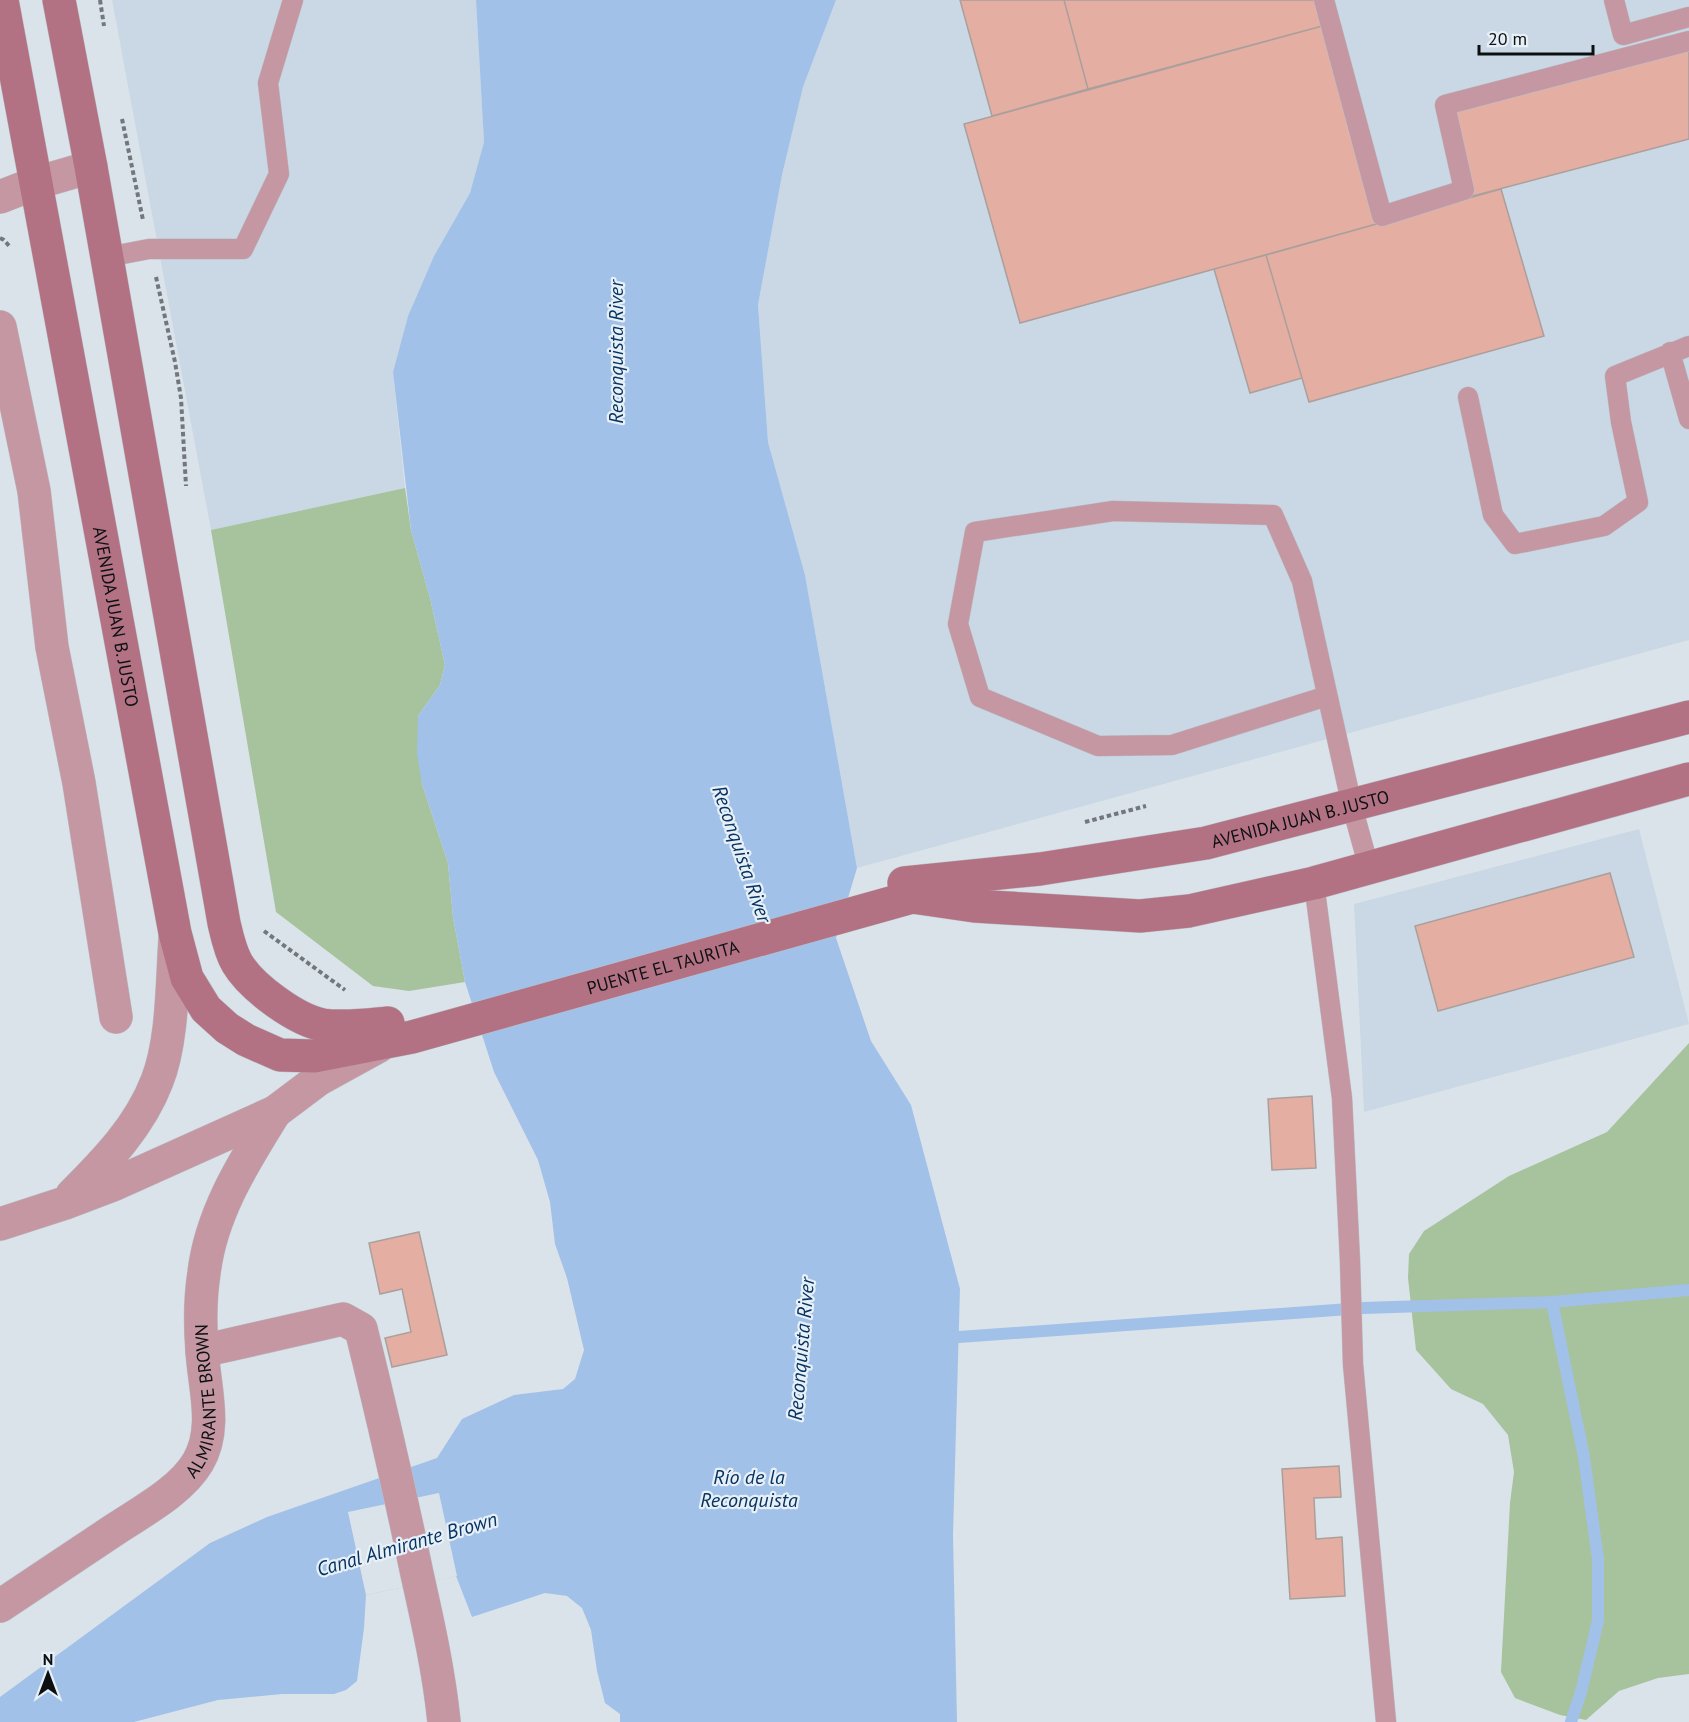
<svg xmlns="http://www.w3.org/2000/svg" width="1689" height="1722" font-family="'PT Sans',sans-serif">
<style>
.built{fill:#c9d8e4}
.green{fill:#a6c39d}
.water{fill:#a2c1e8}
.pier{fill:#dbe3ea}
.lines{fill:none;stroke-linecap:round;stroke-linejoin:round}
.stream{stroke:#a2c1e8;stroke-width:12}
.building{fill:#e4afa2;stroke:#aa9f9c;stroke-width:1.5}
.service-casing{stroke:#bac1c7;stroke-width:21}
.minor-casing{stroke:#bac1c7;stroke-width:34}
.tertiary-casing{stroke:#bac1c7;stroke-width:34}
.secondary-casing{stroke:#bac1c7;stroke-width:34}
.path{stroke:#72777c;stroke-width:4;stroke-dasharray:4.5 3;stroke-linecap:butt}
.service{stroke:#c597a2;stroke-width:20}
.minor{stroke:#c597a2;stroke-width:33}
.tertiary{stroke:#c597a2;stroke-width:33}
.secondary{stroke:#b37283;stroke-width:33}
.labels{text-anchor:middle;dominant-baseline:central;stroke-width:4.5;stroke-linejoin:round;paint-order:stroke}
.street-label{font-size:18px;fill:#0d1012;stroke:#e8f0f7}
.water-label{font-size:20px;font-style:italic;fill:#063362;stroke:#e8f0f7}
</style>
<rect width="100%" height="100%" fill="#dbe3ea"/>
<path class="built" d="M112 0H476L484 142 470 193 434 256 408 316 393 372 405 488 211 530Z
M836 0H1689V640L857 868 805 575 768 442 758 305 782 175 803 87Z
M1639 829 1689 1024 1364 1112 1354 904Z"/>
<path class="green" d="M405 488 411 530 430 598 445 665 440 685 418 716 422 784 448 863 453 917 465 982 409 991 373 986 276 912 211 530Z
M1689 1043V1674L1658 1678 1619 1691 1586 1720 1560 1715 1515 1698 1501 1672 1510 1503 1514 1472 1508 1435 1483 1404 1451 1389 1416 1350 1408 1278 1409 1254 1424 1231 1509 1176 1607 1132Z"/>
<path class="water" d="M476 0H836L803 87 782 175 758 305 768 442 805 575 857 868 836 938 871 1041 911 1105 960 1289 953 1535 957 1722H620V1714L605 1703 597 1671 591 1630 582 1608 567 1596 545 1593 472 1617 456 1576 366 1595 364 1628 357 1681 346 1690 334 1694H282L218 1700 134 1722H0V1697L210 1543 267 1517 437 1458 462 1419 514 1395 563 1389 575 1379 584 1350 567 1278 555 1244 550 1202 538 1160 494 1072 465 982 453 917 448 863 422 784 417 754 418 716 440 685 445 665 430 598 411 530 393 372 408 316 434 256 470 193 484 142Z"/>
<path class="pier" d="M439 1493 457 1576 366 1595 348 1512Z"/>
<g class="lines">
<path class="stream" d="M1552 1302 1584 1457 1598 1560V1621L1581 1692 1571 1722
M945 1335 959 1337 1363 1308 1552 1302 1689 1290"/>
</g>
<path class="building" d="M960 0H1064L1088 89 992 116Z
M1064 0H1319L1326 25 1088 89Z
M1326 25 1380 223 1020 323 964 124Z
M1689 48V139L1473 196 1451 110Z
M1501 189 1544 336 1309 402 1266 255Z
M1266 255 1302 378 1250 393 1214 269Z
M1610 873 1634 957 1438 1011 1415 926Z
M1312 1096 1316 1168 1272 1170 1268 1099Z
M419 1232 447 1355 392 1367 385 1338 411 1332 402 1289 380 1294 369 1243Z
M1339 1466 1341 1497 1314 1498 1316 1539 1342 1537 1345 1596 1290 1599 1282 1469Z"/>
<g class="lines">
<g class="service-casing">
<path id="service" d="M1324 0 1382 216 1464 190 1445 105 1689 41
M1614 0 1623 35 1689 17
M107 257 149 249H243L279 174 268 83 293 0
M1670 352 1689 419
M1468 397 1493 515 1515 544 1604 526 1638 502 1621 422 1615 376 1689 346
M1327 696 1172 745 1098 746 980 697 958 624 975 532 1113 511 1273 515 1302 581 1352 806 1369 868
M1314 883 1342 1098 1350 1261 1353 1364 1386 1722"/>
</g>
<g class="minor-casing">
<g id="minor">
<path d="M0 197 36 183 91 167"/>
<path d="M0 327 34 491 52 647 79 783 116 1017"/>
<path d="M202 1351 343 1319 361 1329C381 1410 400 1492 417 1574 428 1623 439 1672 444 1722"/>
<path id="s1" d="M0 1606C38 1581 76 1555 114 1530 141 1512 181 1491 198 1462 218 1428 204 1387 202 1350 200 1325 200 1299 204 1273 211 1213 244 1162 275 1112"/>
</g>
</g>
<g class="tertiary-casing">
<path id="tertiary" d="M72 1195C106 1161 140 1126 157 1081 173 1041 172 982 175 939
M0 1224 65 1203 115 1184 275 1112 319 1079 379 1046"/>
</g>
<g class="secondary-casing">
<g id="secondary">
<path id="s2" d="M2 0 175 933 187 978 206 1009 227 1028 246 1040 280 1055 314 1056 412 1037 912 897 974 906 1140 916 1189 911 1314 883 1689 779"/>
<path d="M59 0 91 167 224 923C227 936 230 951 237 963 251 987 296 1020 323 1025 345 1028 366 1025 388 1023"/>
<path id="s3" d="M904 883 1040 869 1206 843 1689 717"/>
</g>
</g>
<path class="path" d="M100 0 104 26
M122 119 143 220
M0 238 4 240 10 247
M156 277 175 362 181 398 186 486
M1085 822 1146 806
M264 931 345 990"/>
<use href="#service" class="service"/>
<use href="#minor" class="minor"/>
<use href="#tertiary" class="tertiary"/>
<use href="#secondary" class="secondary"/>
</g>
<g class="labels">
<g class="street-label">
<text stroke="none"><textPath href="#s2" startOffset="627">AVENIDA JUAN B. JUSTO</textPath></text>
<text stroke="none"><textPath href="#s3" startOffset="402">AVENIDA JUAN B. JUSTO</textPath></text>
<text stroke="none"><textPath href="#s2" startOffset="1514">PUENTE EL TAURITA</textPath></text>
<text stroke="none"><textPath href="#s1" startOffset="308">ALMIRANTE BROWN</textPath></text>
</g>
<g class="water-label">
<text transform="translate(616 352) rotate(-90)">Reconquista River</text>
<text transform="translate(742 854) rotate(71)">Reconquista River</text>
<text transform="translate(801 1349) rotate(-85)">Reconquista River</text>
<text x="749" y="1477">Río de la<tspan x="749" dy="23">Reconquista</tspan></text>
<text transform="translate(407 1544) rotate(-16)">Canal Almirante Brown</text>
</g>
</g>
<g transform="translate(48 1674)" stroke="#e8f0f7" stroke-width="4.5" paint-order="stroke">
<path d="M0-4.5L10 22L0 15L-10 22Z" fill="#0d1012"/>
<text y="-9" font-size="16" font-weight="bold" text-anchor="middle" fill="#0d1012">N</text>
</g>
<path d="M1479 45v9h114v-9" fill="none" stroke="#0d1012" stroke-width="3"/>
<text x="1488" y="45" font-size="18" fill="#0d1012" stroke="#e8f0f7" stroke-width="4.5" paint-order="stroke">20 m</text>
</svg>
